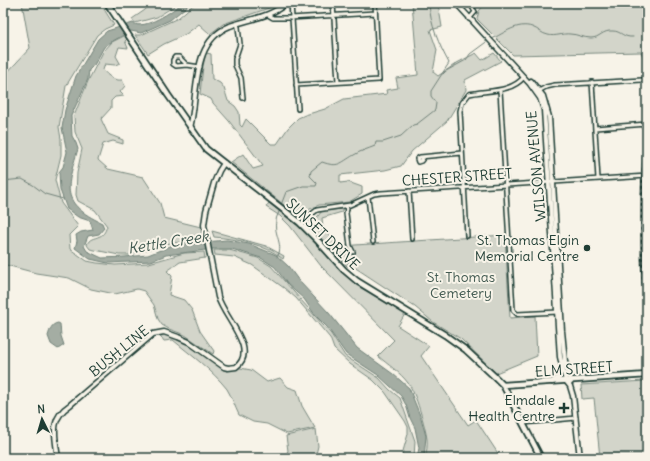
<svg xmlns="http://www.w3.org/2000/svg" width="650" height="461" font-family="Delius,sans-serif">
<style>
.green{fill:#d3d5ca;stroke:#79897f}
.water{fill:#a4ada3;stroke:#6f8077}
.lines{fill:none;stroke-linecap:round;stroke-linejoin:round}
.stream{stroke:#6f8077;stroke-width:1}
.minor-casing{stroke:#1f3d34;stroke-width:6}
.tertiary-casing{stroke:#1f3d34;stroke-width:7}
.secondary-casing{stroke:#1f3d34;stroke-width:8}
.minor{stroke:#f7f3e8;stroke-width:3}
.tertiary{stroke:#f7f3e8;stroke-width:4}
.secondary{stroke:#f7f3e8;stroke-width:4.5}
.rail-casing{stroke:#1f3d34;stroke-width:2.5}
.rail{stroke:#f7f3e8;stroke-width:1;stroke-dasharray:3;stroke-linecap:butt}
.poi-dot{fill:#1f3d34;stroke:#f7f3e8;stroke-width:1.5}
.labels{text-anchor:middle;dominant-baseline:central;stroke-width:4;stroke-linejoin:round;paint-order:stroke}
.street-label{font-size:14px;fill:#1f3d34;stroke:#f7f3e8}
.poi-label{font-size:14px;fill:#1f3d34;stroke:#f7f3e8;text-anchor:end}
.park-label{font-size:14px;fill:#435b52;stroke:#f7f3e8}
.water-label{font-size:15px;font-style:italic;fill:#405950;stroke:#f7f3e8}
</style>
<rect width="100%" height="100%" fill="#f7f3e8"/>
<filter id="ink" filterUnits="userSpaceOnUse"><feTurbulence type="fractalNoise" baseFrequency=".025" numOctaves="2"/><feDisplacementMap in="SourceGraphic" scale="8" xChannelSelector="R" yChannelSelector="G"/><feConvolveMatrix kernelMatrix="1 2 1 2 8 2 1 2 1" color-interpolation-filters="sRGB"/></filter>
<g filter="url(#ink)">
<path class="green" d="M22 3H100L114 25 105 29 97 35 66 86 59 127 61 139V155L55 180 61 203 78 226 69 235 70 249 87 261 97 263 115 265 149 263 184 253 204 252 205 258 180 262 167 271 172 276 169 295 184 300 192 310 200 331 214 351 213 354 185 335 169 329 162 325 158 319 154 305 144 291 137 289 115 294 91 289 69 278 36 273 6 265 3 266V77L30 48Z
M151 3H179L157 17 135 23 132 19 145 10Z
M197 3H278L269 8 223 24 210 34 199 24 186 34 164 44 148 54 135 35H141L178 18 193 5Z
M412 3H438L442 27 430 30 437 50 433 72 438 76 457 63 476 53 482 60 494 53 501 61 465 80 466 90 447 121 412 151 401 166 385 170 340 175V183L348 182 362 187V194L349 202 319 205 310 209 300 218 231 162 243 154 253 169 263 166 229 121 213 103 211 99 200 94 203 66 206 53 211 54 212 79 220 83 224 88 228 101 235 106 239 112 240 125 242 127 246 119 271 144H277L288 128 298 118 305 115 325 109 344 99 387 94 386 90 398 88 396 78 418 75Z
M486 3H647V64L641 52 513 55 477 19 479 11Z
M124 36 127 39 125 41 128 48 119 47 116 56 120 63 115 65 105 64 103 70C108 76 114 81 122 80L125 86 120 92 124 96 115 97 111 101V108L101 119 108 134 123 140V144L113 141 103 144 98 160 108 169 143 177 160 203 164 218 201 227 202 235 196 242 170 243 129 255H119L90 249 87 245C89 238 94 239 100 236 104 235 106 229 107 226L95 210 78 201 76 195 77 173 82 149 75 132 74 116 88 81 103 52 112 42Z
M269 203 299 227 356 285 405 314 398 326 429 346 421 356 468 425 476 420 501 458H426C426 452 428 445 427 439 425 426 416 393 408 383 400 372 388 365 378 356L394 340 321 266 290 226 280 216 266 207Z
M342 209V212L322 218 323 228 340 246 505 235 510 318 535 316 537 356 496 373 461 339 433 322 415 307 348 263 347 250 348 267 310 226 322 211Z
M212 231 266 246 284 256 283 259C265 244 237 239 214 237Z
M214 250H229L244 254 258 258 271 266 331 334 345 356 379 378 390 390 400 398 415 441 414 458H401L408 434V427L405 421 385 392 373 380 350 364 334 349 330 338 296 298 284 288 252 265 234 257 215 255Z
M159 334C181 334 207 356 225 368L235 367 251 370 267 382 280 378 288 387 297 390 302 406 315 428 287 434 267 424 253 422 239 415C235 407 232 397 227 389 212 370 191 355 173 340L164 341Z
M645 381 647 408V458H600L594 398 582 399 581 385Z
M316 429 318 446 315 458H282L288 451 286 436Z"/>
<path class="water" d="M182 3H191L170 20 141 33 131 31 111 42 104 47 94 65 89 70 88 79 71 116 72 136 76 143 78 149C66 189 60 203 102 223L104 228 99 234 88 236 84 246 87 251 102 258 125 257 148 255 173 245 227 240 249 244 276 255 288 266 299 281 329 313 357 348 393 374 409 388 421 418 426 436 424 458H417L419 448 415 428 410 418 406 405 401 396 378 375 346 354 327 327 315 315 304 299 288 285 275 267 261 258 232 249H213L166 255 151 261 108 263 90 259 75 248 77 241 76 235 81 232 93 230 90 221 78 217 67 209 60 190 59 172 63 167 67 152 62 128 65 110 76 76 98 39 107 31 133 23C144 31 173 11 182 3Z
M58 323 60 324 61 336 64 345 58 349 51 344 48 336C50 330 51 324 58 323Z"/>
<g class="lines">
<path class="stream" d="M492 39C504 33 518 22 532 27 538 29 542 34 548 35 555 37 563 33 570 34 577 34 583 38 591 38 600 38 602 30 613 31 621 31 623 38 633 37
M443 74 446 71 466 60 470 54 489 40
M3 181 22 179 33 185 45 194 63 199
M281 205 286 192 303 186H316L317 183 310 176 311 171 322 162C339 168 340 163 354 155 360 151 368 149 375 146L376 142H383L401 136 413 125 417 124 435 110 436 103 431 96V91L449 63C439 45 430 24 429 3
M277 257C285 246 273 234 276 221 276 217 279 213 280 209"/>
<g class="minor-casing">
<path id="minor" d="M291 3 298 109
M333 3 338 82
M268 15 273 18H290L375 13
M469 19 475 12 470 3
M237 24 238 27 240 44 235 59V65L241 78 243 98
M187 65 176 66 173 64V60L175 57H179L187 65 200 67
M592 82 598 179
M296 85 379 80 375 3
M500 90 513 310 517 314 558 312
M537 92 546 87 555 85 642 80
M595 128 647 124
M424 157 421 161 418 162 417 159 420 157 462 153
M409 191 412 239
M368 197 373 242
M346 206 347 209 346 213 350 246 353 252
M302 225 313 213 317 210 350 205 374 194 381 193 647 176
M467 236 460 111 462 103 469 94C487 90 511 93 524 77
M523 423 576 418"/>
</g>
<g class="tertiary-casing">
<path id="tertiary" d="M456 3 530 84 540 98 544 110 560 357 566 381 570 386 573 396 580 458
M531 81 543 96 549 117 562 331 565 361 571 382
M190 128C199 94 190 42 230 26 250 19 270 17 287 3
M552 382 559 377 562 368
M58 458C55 435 49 419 70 405L153 334 164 332 178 337 189 342 224 367 228 368 236 367C259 350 224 318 218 297L204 225 206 211 214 183 219 171 224 163"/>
</g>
<g class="secondary-casing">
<path id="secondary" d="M107 3 168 95 206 149 299 222 318 241 344 270 357 281 445 335 466 350 495 377 503 385 541 458
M503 385 647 375"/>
</g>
<use href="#minor" class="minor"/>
<use href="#tertiary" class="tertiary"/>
<use href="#secondary" class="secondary"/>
<g class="rail-casing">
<path id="rail" d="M647 117C639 191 640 266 647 340"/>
</g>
<use href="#rail" class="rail"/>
</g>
</g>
<g class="poi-dot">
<circle cx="587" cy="248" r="4"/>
<path d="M562 402h4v4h4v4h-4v4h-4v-4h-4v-4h4z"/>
</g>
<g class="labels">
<g class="street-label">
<text transform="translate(536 166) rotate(-95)">WILSON AVENUE</text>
<text transform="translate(457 177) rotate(-4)">CHESTER STREET</text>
<text transform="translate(323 234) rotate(44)">SUNSET DRIVE</text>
<text transform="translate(119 351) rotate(-39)">BUSH LINE</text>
<text transform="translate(574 369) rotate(-4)">ELM STREET</text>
</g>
<g class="poi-label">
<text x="579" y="240">St. Thomas Elgin<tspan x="579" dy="16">Memorial Centre</tspan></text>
<text x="555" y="400">Elmdale<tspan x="555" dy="16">Health Centre</tspan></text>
</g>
<g class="park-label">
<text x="461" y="277">St. Thomas<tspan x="461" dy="16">Cemetery</tspan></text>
</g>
<g class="water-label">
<text transform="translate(168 242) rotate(-9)">Kettle Creek</text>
</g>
</g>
<rect width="650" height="461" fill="none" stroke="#f7f3e8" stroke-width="16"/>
<rect x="8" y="8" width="634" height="445" fill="none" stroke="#1f3d34" stroke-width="1.5" filter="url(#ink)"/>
<g transform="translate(42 419) rotate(355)" stroke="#f7f3e8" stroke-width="3" paint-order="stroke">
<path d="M0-3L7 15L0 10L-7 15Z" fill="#1f3d34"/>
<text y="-6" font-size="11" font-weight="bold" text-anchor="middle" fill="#1f3d34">N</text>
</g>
</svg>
